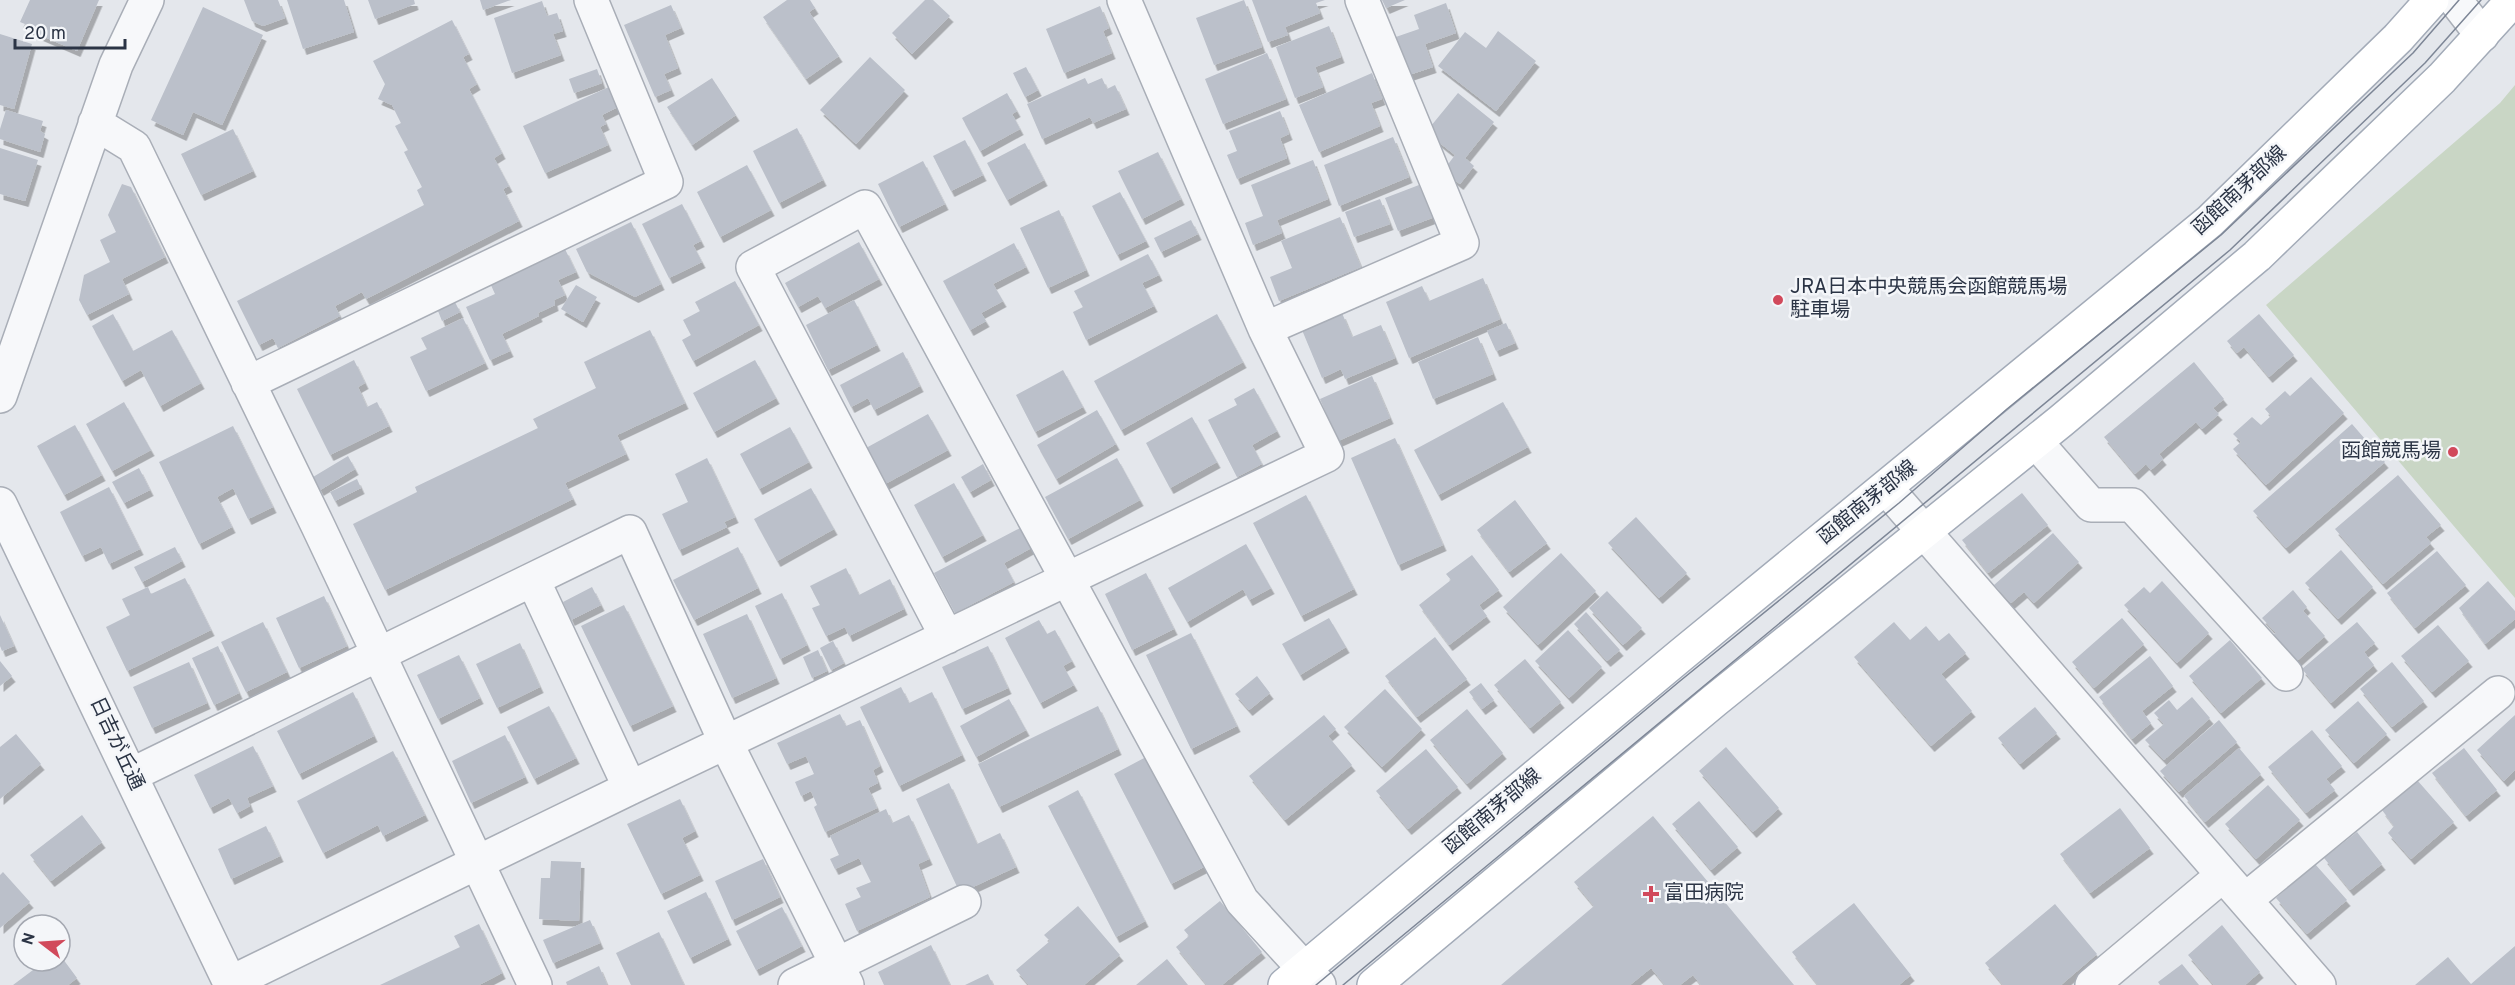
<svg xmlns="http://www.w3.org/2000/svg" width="2515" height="985" font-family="Overpass,'Noto Sans JP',sans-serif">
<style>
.green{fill:#c9d6c5}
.building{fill:#bbc0ca;filter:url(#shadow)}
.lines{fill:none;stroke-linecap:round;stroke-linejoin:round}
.minor-casing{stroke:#a9aeb7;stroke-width:36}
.major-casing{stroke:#a3abb8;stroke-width:36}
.minor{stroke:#f7f8fa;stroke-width:33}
.major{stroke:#fff;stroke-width:33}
.tram{stroke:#7d8696;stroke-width:1.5}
.poi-dot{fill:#d1495b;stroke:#f4f6f9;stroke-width:2}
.labels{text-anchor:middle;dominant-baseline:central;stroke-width:5;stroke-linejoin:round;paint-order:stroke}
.street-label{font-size:20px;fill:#2b3445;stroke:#f4f6f9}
.poi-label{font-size:20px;fill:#2b3445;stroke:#f4f6f9;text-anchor:start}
</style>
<defs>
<filter id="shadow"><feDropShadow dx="3.5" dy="6" stdDeviation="0" flood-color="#0004"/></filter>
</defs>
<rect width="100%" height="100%" fill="#e4e7ec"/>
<path class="green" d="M2515 85V598L2266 305 2500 103Z"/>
<path class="building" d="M30 0H99L77 51 28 30 30 26 20 22Z
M244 0H278L285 18 263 26 252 21Z
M287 0H344L354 32 303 49Z
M368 0H414L415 4 375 19Z
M480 0H511L483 10Z
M787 0H810L815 8 809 12 839 56 806 79 763 17Z
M925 0H933L950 16 912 54 892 33Z
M1244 0 1262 47 1214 65 1196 18Z
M1252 0H1325L1316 3 1320 13 1285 27 1288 35 1268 42Z
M1382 0H1405L1386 8Z
M542 1 547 16 557 13 563 31 553 34 561 55 512 73 494 18Z
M1446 3 1456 33 1425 44 1433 67 1403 77 1390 39 1419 29 1414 15Z
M671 5 681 28 665 35 678 68 664 74 671 90 655 97 624 25Z
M1100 6 1109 28 1103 31 1112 53 1064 73 1046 29Z
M203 7 263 35 222 125 193 112 183 135 151 120Z
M452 20 469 54 463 57 477 84 469 89 502 153 494 158 509 186 503 189 519 221 366 299 362 292 335 306 340 316 278 348 273 338 259 345 237 301 424 205 417 190 422 187 404 152 408 150 395 126 401 123 392 105 378 99 385 84 373 61Z
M1329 26 1341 57 1315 67 1323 87 1295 98 1276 47Z
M1498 31 1536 61 1496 111 1438 66 1465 32 1486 48Z
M0 34 32 44 14 109 0 105Z
M1267 53 1286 99 1223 124 1205 79Z
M870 57 905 90 856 144 820 110Z
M1026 67 1038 90 1025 97 1013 73Z
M597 69 602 83 574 93 569 79Z
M1372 73 1382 99 1371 103 1380 126 1319 152 1299 105Z
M712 78 736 115 692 145 667 107Z
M1085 78 1088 84 1102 78 1107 89 1115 85 1126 109 1093 123 1090 117 1042 139 1027 104Z
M609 87 618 107 602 115 606 124 600 127 608 145 545 173 523 126Z
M1007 93 1017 111 1012 114 1020 129 980 151 962 118Z
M1458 93 1494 122 1465 158 1474 166 1460 184 1443 171 1455 155 1426 132Z
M6 110 43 121 40 131 45 134 40 152 0 139V129Z
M1280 111 1289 134 1280 138 1287 158 1237 179 1227 155 1237 151 1229 131Z
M797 128 823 180 779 203 753 151Z
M233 129 253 171 201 195 181 154Z
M1393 137 1409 177 1339 206 1324 165Z
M965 140 983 175 951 191 933 156Z
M1025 143 1044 180 1007 200 987 163Z
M0 148 38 160 25 201 0 194Z
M1158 152 1181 199 1142 219 1118 171Z
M1313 160 1328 199 1277 220 1282 233 1253 245 1245 223 1263 216 1251 185Z
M923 161 945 204 899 227 878 184Z
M747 165 771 210 720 237 697 192Z
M122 184 131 187 165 257 122 279 129 294 87 315 79 300 84 275 110 262 100 240 116 232 108 215Z
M1419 185 1432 218 1398 231 1385 198Z
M1120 192 1146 241 1117 255 1092 206Z
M1380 199 1390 224 1354 237 1345 212Z
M682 204 701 241 693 245 702 262 669 278 642 224Z
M1059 210 1086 270 1048 288 1020 228Z
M1340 217 1361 267 1279 301 1270 277 1292 268 1281 241Z
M1191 220 1198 234 1161 252 1154 238Z
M631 222 661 284 635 297 587 272 576 249Z
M859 242 879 279 825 308 818 296 798 307 785 283Z
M1014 243 1026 267 993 284 1003 301 981 313 986 321 970 330 943 281Z
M565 249 576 272 558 280 565 295 554 300 555 305 538 313 539 316 502 334 510 351 490 360 466 307 495 294 490 283Z
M1148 254 1159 275 1142 283 1154 306 1086 340 1073 312 1083 307 1074 291Z
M1483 278 1500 319 1409 358 1386 302 1422 286 1429 301Z
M735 281 759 325 693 361 682 340 691 335 683 320 700 311 695 302Z
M576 285 597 297 583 322 561 309Z
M854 300 877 345 828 370 806 325Z
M455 302 460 312 442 321 438 311Z
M1342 313 1352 337 1381 325 1395 358 1345 379 1341 369 1322 378 1302 330Z
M113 314 133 351 172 330 201 383 160 406 141 370 122 381 92 326Z
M1217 314 1243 362 1121 430 1094 381Z
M2259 314 2294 355 2269 377 2244 347 2237 353 2227 341Z
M463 318 485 363 426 391 410 357 427 349 421 338Z
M1506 323 1515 343 1496 351 1487 331Z
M650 330 685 403 617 435 626 454 565 483 573 499 385 590 353 524 417 492 415 487 538 428 533 419 596 388 584 362Z
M1478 337 1493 374 1433 399 1418 362Z
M903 352 920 386 874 410 868 398 851 407 840 385Z
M354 360 365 383 358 387 367 407 377 402 389 426 330 455 297 389Z
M755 360 776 398 714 432 693 393Z
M2194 362 2224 399 2213 408 2219 414 2202 429 2196 422 2159 454 2163 459 2151 470 2146 464 2135 474 2104 437Z
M1063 370 1083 407 1035 432 1016 395Z
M1372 376 1390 418 1338 441 1320 399Z
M2311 377 2344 413 2266 485 2233 449 2241 442 2233 434 2252 417 2261 425 2271 416 2265 409 2285 391 2290 396Z
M1254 388 1277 431 1252 445 1262 464 1237 477 1208 420 1237 405 1234 399Z
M124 402 151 450 112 471 86 424Z
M1503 402 1528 447 1438 495 1414 450Z
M1097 410 1116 444 1056 479 1037 445Z
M928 414 948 450 885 484 866 448Z
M1192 417 1217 462 1170 488 1146 443Z
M2352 424 2385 462 2286 548 2253 511Z
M75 425 102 475 64 495 37 446Z
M233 426 273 507 248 519 233 488 217 497 232 527 199 544 159 462Z
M790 427 809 462 759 489 740 454Z
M1395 438 1443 545 1398 565 1351 458Z
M348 456 355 469 320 490 313 477Z
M707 458 735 517 724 522 727 527 679 550 662 514 688 502 675 474Z
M1117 458 1140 500 1068 539 1045 497Z
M983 464 991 480 970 492 961 477Z
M139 468 150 490 124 503 112 482Z
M2398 475 2441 525 2426 537 2431 543 2383 584 2335 529Z
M357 479 361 488 335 501 330 492Z
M954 483 983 535 942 557 914 505Z
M109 487 140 549 109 564 101 547 82 556 60 512Z
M811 488 834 529 777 561 754 519Z
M2022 493 2048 525 1988 573 1962 540Z
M1306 495 1354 589 1301 616 1253 523Z
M1515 500 1547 543 1509 572 1477 530Z
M1636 517 1687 573 1659 598 1608 543Z
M1022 527 1033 547 1004 563 1014 582 955 613 934 573Z
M2053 533 2079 562 2034 603 2024 592 2011 603 1994 585Z
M1246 544 1271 588 1249 600 1243 589 1187 622 1168 588Z
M175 547 182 561 142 582 134 567Z
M738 547 758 588 694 620 673 580Z
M2341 550 2373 587 2338 619 2305 583Z
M2437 551 2466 585 2415 628 2387 593Z
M1561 553 1596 591 1538 645 1503 607Z
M1472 555 1499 590 1479 605 1487 616 1449 645 1419 605 1451 580 1446 574Z
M846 568 859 595 890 579 904 609 849 636 845 627 826 636 812 608 820 605 810 586Z
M1146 573 1174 629 1132 650 1105 594Z
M185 578 211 630 127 671 106 627 130 615 122 599 148 587 151 594Z
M2162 581 2209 633 2177 663 2124 605 2144 587 2150 593Z
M2488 581 2515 611V619L2485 644 2459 608Z
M592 587 601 605 571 620 563 602Z
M2293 590 2307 607 2303 611 2325 636 2297 661 2286 649 2280 653 2268 639 2276 633 2262 618Z
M1607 591 1642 628 1623 645 1589 608Z
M782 593 807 645 780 659 755 606Z
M324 596 347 646 299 668 276 618Z
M624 605 673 706 630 726 581 626Z
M1586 612 1620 650 1607 661 1574 624Z
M747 614 776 678 732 698 703 634Z
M0 615 14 646 2 651 0 646Z
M1329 618 1346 647 1300 675 1282 644Z
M2122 618 2144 644 2094 688 2072 662Z
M1039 620 1047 634 1055 630 1072 661 1063 666 1074 685 1040 703 1005 638Z
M263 622 287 672 246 692 221 642Z
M1894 622 1910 640 1926 626 1939 641 1949 633 1966 653 1941 674 1972 711 1931 746 1854 657Z
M2357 622 2375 643 2364 652 2374 665 2331 703 2302 669Z
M2438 625 2469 661 2432 692 2401 656Z
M1568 630 1602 667 1569 698 1535 661Z
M1191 633 1237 726 1191 749 1146 655Z
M1435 637 1467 679 1417 717 1385 676Z
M2230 640 2262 678 2221 713 2189 676Z
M833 641 844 663 831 670 820 648Z
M520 643 540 687 497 708 476 664Z
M218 646 239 693 214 705 192 658Z
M988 646 1008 688 962 709 942 667Z
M818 650 827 671 812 678 803 657Z
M459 655 480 698 438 719 417 675Z
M2150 656 2173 686 2142 711 2151 723 2132 739 2099 697Z
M1525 659 1561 702 1530 728 1494 685Z
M0 661 12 676 0 686Z
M189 662 207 703 152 728 133 687Z
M2392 662 2424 701 2392 727 2360 689Z
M1257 676 1270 693 1249 710 1235 694Z
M1481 683 1494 700 1482 709 1469 692Z
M901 687 909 703 932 692 962 755 899 786 860 707Z
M1385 689 1422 729 1382 767 1344 727Z
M353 692 374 736 299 774 277 731Z
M2192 697 2210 718 2164 760 2145 740 2164 724 2154 713 2169 700 2177 710Z
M1009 699 1026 730 976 757 960 726Z
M2358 701 2387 734 2354 763 2325 730Z
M549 706 576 758 534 779 507 727Z
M1098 706 1118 749 999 807 978 764Z
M2035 707 2057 733 2020 764 1998 738Z
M1467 709 1503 753 1467 784 1430 740Z
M840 714 846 726 860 720 880 766 873 770 878 783 868 788 877 808 825 832 814 807 817 805 811 791 801 796 795 782 814 774 806 756 787 764 777 743Z
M1324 715 1336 729 1328 736 1352 765 1285 820 1249 776Z
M2515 715V770L2504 781 2477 750Z
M2219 720 2237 742 2179 792 2160 771Z
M2312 730 2342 766 2326 779 2335 790 2306 813 2268 767Z
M16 734 41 764 0 799V747Z
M505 735 525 777 471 803 452 761Z
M253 746 273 786 247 798 250 806 237 813 229 798 210 808 194 775Z
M1726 747 1779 808 1753 832 1699 771Z
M2239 748 2261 774 2205 822 2184 796Z
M2464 748 2497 790 2466 816 2432 773Z
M1426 749 1458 787 1408 829 1376 791Z
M393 751 425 815 383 836 378 825 323 853 297 801Z
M1146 757 1204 867 1171 884 1114 774Z
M2417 780 2454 822 2411 859 2388 833 2394 826 2382 810Z
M949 783 977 844 1000 833 1016 867 960 893 916 799Z
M2268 785 2300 820 2256 859 2225 824Z
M1078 790 1145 921 1116 937 1048 806Z
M680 799 695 831 682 838 700 875 661 894 627 824Z
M1699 801 1738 847 1711 870 1672 824Z
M2120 808 2150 848 2090 893 2060 854Z
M886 809 892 823 909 815 929 859 918 864 930 897 857 931 845 904 861 897 856 888 871 882 859 858 835 869 830 859 839 855 830 836Z
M82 815 102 842 51 881 30 855Z
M1653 816 1794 985H1701L1693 975 1680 985H1665L1651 968 1630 985H1501L1594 906 1574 882Z
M266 826 280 856 231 879 218 849Z
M2357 832 2382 864 2350 890 2324 858Z
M763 859 780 897 732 920 715 881Z
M551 861 581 862 579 921 539 919 541 878H550Z
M2315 864 2347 900 2307 934 2276 898Z
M3 872 30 902 0 928V875Z
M706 892 728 939 690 958 667 911Z
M1220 901 1262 952 1222 985H1207L1176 947 1189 936 1184 930Z
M1854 903 1911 975 1899 985H1818L1792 952Z
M2055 904 2097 954 2061 985H2003L1985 963Z
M1078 906 1120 955 1084 985H1029L1016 970 1050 941 1044 935Z
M782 907 802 946 756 970 736 931Z
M590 920 600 943 553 963 543 940Z
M479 924 502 973 479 985H380L460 947 454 936Z
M2222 925 2260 972 2245 985H2214L2188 955Z
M659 932 684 985H631L616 953Z
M931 945 950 985H884L878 972Z
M2515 946V985H2415L2448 957 2471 984Z
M60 955 77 978 68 985H13L45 961H60Z
M1167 959 1188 985H1136Z
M2182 964 2199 985H2160L2158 982Z
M599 966 607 985H567L566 982Z
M988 974 993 985H965Z"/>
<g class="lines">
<g class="minor-casing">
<path id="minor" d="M2455 0 2482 35
M95 123 134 147 318 526 535 985
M1265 329 1462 243 1362 0
M248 383 666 182 591 0
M0 396 116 65 147 0
M2036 442 2091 505H2132L2286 674
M1886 488 2319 985
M0 504 231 985
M533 580 630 788
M947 637 753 267 865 207 1242 901 1319 985
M131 775 630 532 726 743 847 985
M2245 900 2498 693
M230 983 630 788 1327 455 1265 329 1124 0
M795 985 964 902
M2092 985 2223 875"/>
</g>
<g class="major-casing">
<path id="major" d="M1285 985 1681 655 2210 221 2398 38 2432 0
M1374 985 1714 701 2061 421 2257 256 2442 78 2513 0"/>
</g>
<use href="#minor" class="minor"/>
<use href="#major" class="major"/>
<path class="tram" d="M1316 985 1680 681 1899 503 2007 409 2221 235 2413 53 2459 0
M1343 985 2230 250 2425 63 2481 0"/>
</g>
<g class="poi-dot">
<circle cx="1778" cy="300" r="6"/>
<circle cx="2453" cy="452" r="6"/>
<path d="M1648 885h6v6h6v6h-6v6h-6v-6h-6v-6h6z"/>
</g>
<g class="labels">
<g class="street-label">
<text transform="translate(2240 191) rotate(-43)">函館南茅部線</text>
<text transform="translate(1868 503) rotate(-39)">函館南茅部線</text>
<text transform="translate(116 744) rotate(65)">日吉が丘通</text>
<text transform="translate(1493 812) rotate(-40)">函館南茅部線</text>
</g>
<g class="poi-label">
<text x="1790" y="288">JRA日本中央競馬会函館競馬場<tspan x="1790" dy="23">駐車場</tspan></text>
<text x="2441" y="452" text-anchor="end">函館競馬場</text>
<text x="1664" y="894">富田病院</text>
</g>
</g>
<g transform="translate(42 943) rotate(287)"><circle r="28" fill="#f4f6f9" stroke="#a4a8b1" stroke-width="1.5"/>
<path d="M0-4.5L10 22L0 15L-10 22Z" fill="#d1495b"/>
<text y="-9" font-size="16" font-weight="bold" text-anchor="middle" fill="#2b3445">N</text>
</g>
<path d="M15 39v9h110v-9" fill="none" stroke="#2b3445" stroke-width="3"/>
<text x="24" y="39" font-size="18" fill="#2b3445" stroke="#f4f6f9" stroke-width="4.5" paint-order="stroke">20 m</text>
</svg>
